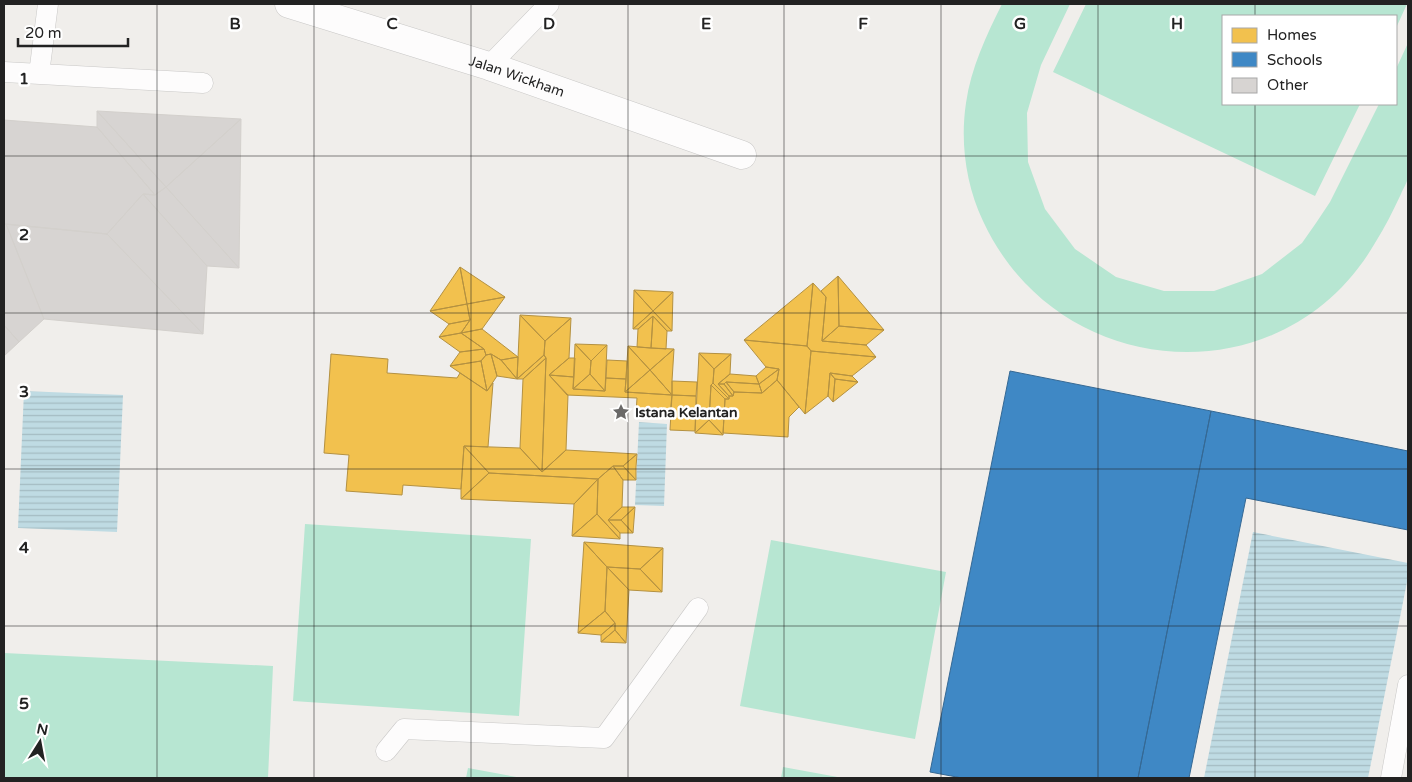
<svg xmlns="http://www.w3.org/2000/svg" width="1412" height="782" font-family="'Varela Round',sans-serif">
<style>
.pitch{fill:#b7e6d2}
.water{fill:url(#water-rules)}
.homes{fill:#f2c14e;stroke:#b49141}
.schools{fill:#3f88c5;stroke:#366994}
.building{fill:#d7d4d2;stroke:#d3d0cc}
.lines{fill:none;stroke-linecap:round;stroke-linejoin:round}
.lane-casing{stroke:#c9c8c7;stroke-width:21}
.street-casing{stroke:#c9c8c7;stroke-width:29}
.lane{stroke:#fdfcfc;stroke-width:20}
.street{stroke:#fdfcfc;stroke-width:28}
.grid{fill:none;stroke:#222;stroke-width:1;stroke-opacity:0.55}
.labels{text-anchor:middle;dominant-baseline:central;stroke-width:5;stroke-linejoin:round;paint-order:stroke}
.street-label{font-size:14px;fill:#222;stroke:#fff}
.poi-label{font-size:14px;font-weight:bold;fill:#222;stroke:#fff;text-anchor:start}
.grid-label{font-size:16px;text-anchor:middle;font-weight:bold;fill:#222;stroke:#fff;stroke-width:5;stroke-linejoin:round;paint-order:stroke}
</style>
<defs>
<pattern id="water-rules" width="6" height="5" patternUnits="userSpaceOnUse" patternTransform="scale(1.25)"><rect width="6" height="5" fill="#bfdbe3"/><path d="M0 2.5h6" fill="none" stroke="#a4bcc2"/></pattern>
</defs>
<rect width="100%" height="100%" fill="#f0eeeb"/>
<path class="pitch" d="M1002 4H1070L1041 65 1027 113 1028 162 1045 209 1075 249 1116 277 1164 291H1214L1262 274 1302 243 1316 223 1330 202 1379 104H1396V69L1408 43C1408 74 1408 105 1408 135 1408 149 1410 164 1408 177 1407 183 1403 189 1401 194 1393 211 1385 227 1375 243 1284 400 1058 383 983 221 966 185 960 143 966 103 971 68 986 36 1002 4Z
M1086 4H1407L1396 28V16H1223V104H1360L1315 196 1053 72Z
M305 524 531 539 519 716 293 701Z
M771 540 946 572 915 739 740 706Z
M4 653 273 666 268 778H4Z
M783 767 843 778H781Z
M468 768 522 778H466Z"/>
<path class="water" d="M24 391 123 395 117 532 18 528Z
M639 422 667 424 664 506 635 505Z
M1253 532 1408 563V577L1368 778H1204Z"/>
<path class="homes" d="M460 267 467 304 430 311Z
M460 267 505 297 467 304Z
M838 276 884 330 839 326Z
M838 276 839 326 822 341 826 297 821 291Z
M813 283 807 346 744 340Z
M813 283 826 297 822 341 866 345 876 357 811 351 807 346Z
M634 290 673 292 653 311Z
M634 290 653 311 633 329Z
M673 292 672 331 653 311Z
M505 297 482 329 461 333 470 320 467 304Z
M467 304 470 320 449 324 430 311Z
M653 311 672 331H667L653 316 638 329H633Z
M520 315 571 318 545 341Z
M520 315 545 341 544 355 517 379Z
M653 316 651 348 637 347 638 329Z
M653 316 667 331 666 349 651 348Z
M571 318 569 358 549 375 568 395 566 450 542 472 546 358 544 355 545 341Z
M470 320 461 333 439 337 449 324Z
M839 326 884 330 866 345 822 341Z
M482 329 518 357 501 360 491 354 486 355 484 349 461 333Z
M461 333 484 349 460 352 439 337Z
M744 340 807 346 811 351 805 414 777 380 779 369 766 367Z
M575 344 607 345 591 361Z
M575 344 591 361 590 374 573 389Z
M607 345 605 391 590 374 591 361Z
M628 346 650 370 625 392 626 379Z
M628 346 651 348 674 349 650 370Z
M484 349 486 355 481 361 450 366 460 352Z
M674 349 672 381V395L650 370Z
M811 351 876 357 852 376 830 373 828 396 805 414Z
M699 353 731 354 714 369Z
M699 353 714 369 713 383 711 385 709 420 695 433Z
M331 354 388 359 387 373 457 378 460 373 487 391 493 383 488 447 464 446 461 489 403 485 402 495 346 491 349 455 324 453Z
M491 354 497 376 487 391 481 361 486 355Z
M491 354 501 360 517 379 497 376Z
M731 354 730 374 718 384 729 396V399L713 383 714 369Z
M544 355 546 358 523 379H517Z
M518 357 517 379 501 360Z
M546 358 542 472 520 448 523 379Z
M569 358H575L574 377 549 375Z
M607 360 627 361 626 379 606 378Z
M481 361 487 391 450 366Z
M766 367 779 369 759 384 756 376Z
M779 369 777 380 762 393 759 384Z
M650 370 672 395 625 392Z
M830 373 835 379 833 402 828 396Z
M830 373 852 376 858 382 835 379Z
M590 374 605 391 573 389Z
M730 374 756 376 759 384 726 382 724 384H718Z
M549 375 574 377 573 389 605 391 606 378 626 379 625 392 672 395 670 414 636 413 637 398 567 395Z
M835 379 858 382 833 402Z
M777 380 799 407 789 417 788 437 723 433 725 399H729V396H733L734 392 762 393Z
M672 381 697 382 696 396 672 395Z
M726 382 734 392 733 396 724 384Z
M726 382 759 384 762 393 734 392Z
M713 383 729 399H725L711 385Z
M718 384H724L733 396H729Z
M711 385 725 399 723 435 709 420Z
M672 395 696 396 695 431 670 430Z
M709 420 723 435 695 433Z
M464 446 489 473 461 499V489Z
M464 446 520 448 542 472 566 450 637 454 623 466H613L598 479 489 473Z
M637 454 636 467V480L623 466Z
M613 466H623L636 480H623Z
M613 466 623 480 622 507 608 520 620 533V539L597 514 598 479Z
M489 473 598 479 574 504 461 499Z
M598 479 597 514 572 536 574 504Z
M622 507H635L621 520H608Z
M635 507 633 533 621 520Z
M597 514 620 539 572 536Z
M608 520H621L633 533H620Z
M584 542 663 548 640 569 607 567Z
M584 542 607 567 605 611 578 633Z
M663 548 662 592 640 569Z
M607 567 629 590 626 643 615 630V623L605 611Z
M607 567 640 569 662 592 629 590Z
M605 611 615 623 601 635 578 633Z
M615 623V630L601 642V635Z
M615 630 626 643 601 642Z"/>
<path class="schools" d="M1010 371 1211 411 1138 778H962L930 772Z
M1211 411 1408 451V530L1246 498 1189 778H1138Z"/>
<path class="building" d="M97 111 166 187 155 195 97 127Z
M97 111 241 119 166 187Z
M241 119 239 268 166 187Z
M4 120 97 127 155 195 143 194 107 234 4 224Z
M166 187 239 268 207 266 143 194 155 195Z
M143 194 207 266 203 334 107 234Z
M4 224H6L44 319 19 342 4 325Z
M6 224 107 234 203 334 44 319Z
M4 325 19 342 4 356Z"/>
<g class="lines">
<g class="lane-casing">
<path id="lane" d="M489 66 549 4
M4 72 203 83
M39 74 48 4
M386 751 404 729 604 738 698 608
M1391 778 1408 685"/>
</g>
<g class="street-casing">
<g id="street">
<path id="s1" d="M289 4 489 66 742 155"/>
</g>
</g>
<use href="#lane" class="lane"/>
<use href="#street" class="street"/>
</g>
<path class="grid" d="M157 4V778M314 4V778M471 4V778M628 4V778M784 4V778M941 4V778M1098 4V778M1255 4V16M1255 104V778M4 156H1408M4 313H1408M4 469H1408M4 626H1408"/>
<defs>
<g id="sight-bare" transform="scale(1.35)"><path d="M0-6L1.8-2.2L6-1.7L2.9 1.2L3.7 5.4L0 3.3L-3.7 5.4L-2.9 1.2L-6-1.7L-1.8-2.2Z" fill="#6a6968" stroke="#fff" stroke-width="2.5" paint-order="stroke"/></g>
</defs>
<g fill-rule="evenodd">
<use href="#sight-bare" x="621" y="412"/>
</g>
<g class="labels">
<g class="street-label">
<text stroke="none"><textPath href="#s1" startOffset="239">Jalan Wickham</textPath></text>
</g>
<g class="poi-label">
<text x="635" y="412">Istana Kelantan</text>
</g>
</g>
<g class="grid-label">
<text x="235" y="29">B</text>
<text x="392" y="29">C</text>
<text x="549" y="29">D</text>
<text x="706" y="29">E</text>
<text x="863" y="29">F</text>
<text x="1020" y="29">G</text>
<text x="1177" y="29">H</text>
<text x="24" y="84">1</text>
<text x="24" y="240">2</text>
<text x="24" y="397">3</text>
<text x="24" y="553">4</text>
<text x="24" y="709">5</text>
</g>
<rect width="1412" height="782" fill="none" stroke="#222222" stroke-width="10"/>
<rect x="1222" y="15" width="175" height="90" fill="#ffffff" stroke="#a7a7a7"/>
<rect x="1232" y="28" width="25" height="15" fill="#f2c14e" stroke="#a7a7a7"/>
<text x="1267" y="40" font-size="15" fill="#222222">Homes</text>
<rect x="1232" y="52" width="25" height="15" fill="#3f88c5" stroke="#a7a7a7"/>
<text x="1267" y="65" font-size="15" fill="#222222">Schools</text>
<rect x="1232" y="78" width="25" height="15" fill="#d7d4d2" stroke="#a7a7a7"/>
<text x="1267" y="90" font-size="15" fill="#222222">Other</text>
<g transform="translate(40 742) rotate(11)" stroke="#ffffff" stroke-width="4" paint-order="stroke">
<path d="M0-4L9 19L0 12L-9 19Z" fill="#222222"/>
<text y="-8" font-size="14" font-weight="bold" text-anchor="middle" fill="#222222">N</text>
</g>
<path d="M18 38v8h110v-8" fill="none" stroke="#222222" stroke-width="2.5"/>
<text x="25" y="38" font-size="15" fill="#222222" stroke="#ffffff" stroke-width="4" paint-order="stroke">20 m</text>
</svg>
